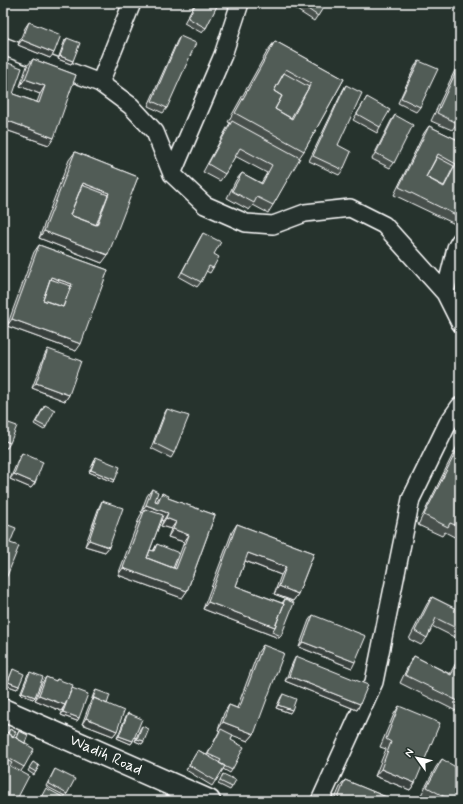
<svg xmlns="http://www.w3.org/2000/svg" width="463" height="804" font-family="Mynerve,sans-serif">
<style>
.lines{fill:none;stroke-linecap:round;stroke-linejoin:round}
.street-casing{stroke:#fff;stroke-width:20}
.secondary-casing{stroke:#fff;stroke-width:25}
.street{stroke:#26332d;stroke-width:17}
.secondary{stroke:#26332d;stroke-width:22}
.wall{fill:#464f4b;stroke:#fff;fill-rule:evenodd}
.shaded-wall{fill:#39403d;stroke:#fff}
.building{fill:#515c57;stroke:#fff;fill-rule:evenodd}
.labels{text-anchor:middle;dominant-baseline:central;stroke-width:3.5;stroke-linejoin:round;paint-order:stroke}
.street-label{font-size:16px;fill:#fff;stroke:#26332d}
</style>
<rect width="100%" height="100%" fill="#26332d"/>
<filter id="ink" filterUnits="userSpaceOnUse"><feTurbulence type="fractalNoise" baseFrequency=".025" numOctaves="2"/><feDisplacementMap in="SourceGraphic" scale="8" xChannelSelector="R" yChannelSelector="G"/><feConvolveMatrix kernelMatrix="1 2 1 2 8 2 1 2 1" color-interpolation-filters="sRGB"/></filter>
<g filter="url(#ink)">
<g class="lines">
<g class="street-casing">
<path id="street" d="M3 46 100 83 131 106 155 132 172 174 205 205 246 223 273 225 305 213 350 208 384 225 445 293 460 323
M100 83 132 3
M172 174 223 55 240 3
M445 293 456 248 460 241
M320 801 374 682 411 499 448 423 460 406"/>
</g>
<g class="secondary-casing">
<path id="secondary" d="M3 710 209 801"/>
</g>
<use href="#street" class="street"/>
<use href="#secondary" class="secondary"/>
</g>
<path class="wall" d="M195 3H218L206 28 202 33 184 23Z
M290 3H326L314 21 289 5Z
M29 22 50 58 18 45 25 28Z
M180 36 167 108 163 113 148 106 177 41Z
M67 38 73 61 71 64 58 59 65 40Z
M275 41 344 79 304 151 299 158 273 205 268 213 253 205 249 210 227 198 236 180 242 173 261 183 267 173 235 156 225 174 220 181 203 172 227 128 230 123 228 122 268 50Z
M33 59 76 75 49 145 3 129V69L8 63 13 94 37 102 40 94 20 86 27 66Z
M419 61 420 107 416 112 398 103 415 66Z
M460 62V117L457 123 452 130 431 121 456 68Z
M346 85 338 145 343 170 339 175 309 161 343 90Z
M367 97 380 127 377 133 353 120Z
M395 115 394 163 390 168 372 159 391 121Z
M429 126 460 141V222L457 225 394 195 424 133Z
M75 152 138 177 102 263 39 238 69 160Z
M203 233 214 254 213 268 210 273 206 271 201 282 197 287 179 277 200 238Z
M39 245 108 270 76 351 7 326 34 252Z
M48 349 69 395 65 401 32 388 45 354Z
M45 405 46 427 44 430 34 424Z
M167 409 174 453 171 458 151 448 164 414Z
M460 440V540L445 532 442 536 418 525Z
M22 453 35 483 31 488 10 479 19 458Z
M96 457 115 480 113 482 89 472 95 460Z
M152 489 155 501 156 502 162 493 168 498 215 515 187 591 182 598 118 575 140 516 142 513 141 512 147 496ZM161 520 163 521 161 526 171 529 168 537 184 542 174 569 173 568 157 544 153 551 150 550Z
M102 501 109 547 105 552 85 546 99 507Z
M237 524 314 553 298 594 293 601 274 594 281 575 245 561 236 586 282 603 285 599 281 636 279 638 203 609 232 532Z
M432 597 460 611V640L432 626 427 638 421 645 409 639 427 604Z
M313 615 352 668 299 647 309 620Z
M263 645 254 734 248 741 233 735 231 740 232 770 230 773 223 769 212 786 186 770 198 750 207 755 220 730H218L224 713 229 705 237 708 258 652Z
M460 655V705L456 711 400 683 409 664 414 656 450 674Z
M296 656 360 704 357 710 285 681 293 662Z
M13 669 17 689 6 685 12 672Z
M30 672 33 699 20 694 28 674Z
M46 677 55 681 57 679 71 690 72 688 79 718 77 721 61 715 64 706 61 711 35 700 42 683Z
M96 690 117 731 113 736 82 724 94 693Z
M283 694 290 713 276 708 281 697Z
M399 706 415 783 410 790 375 776 386 749 380 747 394 714Z
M128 713 133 741 131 744 117 738 126 716Z
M142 726 144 741 142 744 135 741 140 729Z
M10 729 13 737 15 738 19 731 25 743 24 767 21 771 16 801H3V734L8 733Z
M442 759 457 772 460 801H433L421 795 436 767Z
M33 762 39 766 34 775 28 771Z
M55 769 67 794 65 796 46 786Z
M223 774 232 787 230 790 218 784Z
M345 780 396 801H334L340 787Z"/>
<path class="shaded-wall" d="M22 40 54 53 50 58 18 45Z
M60 56 73 61 71 64 58 59Z
M25 79 45 86 40 94 20 86Z
M3 119 54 138 49 145 3 129Z
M83 183 109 193 104 200 79 191Z
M44 231 108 255 102 263 39 238Z
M51 277 72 284 67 292 48 285Z
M12 319 81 344 76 351 7 326Z
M36 383 69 395 65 401 32 388Z
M3 440 10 443 7 448 3 447Z
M91 470 115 480 113 482 89 472Z
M14 474 35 483 31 488 10 479Z
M146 505 168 513 163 521 143 513 145 509 142 513 141 512Z
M166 518 176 522 171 529 161 526Z
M173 529 189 535 184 542 168 537Z
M89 540 109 547 105 552 85 546Z
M248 553 286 567 281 575 243 560Z
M123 568 187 591 182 598 118 575Z
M3 575 7 576 3 582Z
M279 586 298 594 293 601 274 594Z
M208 602 275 627 281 636 279 638 203 609Z
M303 642 355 662 352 668 299 647Z
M289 676 360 704 357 710 285 681Z
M8 682 19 686 17 689 6 685Z
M22 692 35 697 33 699 20 694Z
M39 695 65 705 61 711 35 700Z
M278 705 292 710 290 713 276 708Z
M63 712 79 718 77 721 61 715Z
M86 718 117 731 113 736 82 724Z
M223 722 254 734 248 741 218 730Z
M119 736 133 741 131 744 117 738Z
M137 739 144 741 142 744 135 741Z
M381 769 415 783 410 790 375 776Z"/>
<path class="building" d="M196 3 218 4 206 28 188 18Z
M299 3H326L318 16Z
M29 22 61 35 54 53 22 40Z
M180 36 196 43 167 108 152 101Z
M67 38 80 43 73 61 60 56Z
M275 41 344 79 304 151 235 113ZM286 69 311 83 292 119 275 109 282 96 274 91Z
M33 59 76 75 54 138 3 119V75L8 63 22 68 13 94 39 103 45 86 25 79Z
M419 61 438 69 420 107 401 98Z
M460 63V117L457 123 437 113Z
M284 73 309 87 291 118 275 109 282 96 274 91Z
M346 85 362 93 338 145 351 152 343 170 313 156Z
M367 97 390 110 380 127 357 114Z
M395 115 413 125 394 163 376 153Z
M232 121 300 158 273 205 257 197 254 203 232 191 242 173 262 184 272 165 240 148 225 174 208 164Z
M429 126 460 141V217L399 187ZM438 154 456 164 444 187 426 177Z
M75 152 138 177 108 255 44 231ZM83 183 109 193 97 225 70 215Z
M437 157 454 166 444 186 426 177Z
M82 185 108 195 96 225 70 215Z
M203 233 221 242 214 254 219 257 213 268 209 266 201 282 182 272Z
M39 245 108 270 81 344 12 319ZM51 277 72 284 63 307 43 300Z
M50 279 71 286 63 307 43 300Z
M48 349 81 361 69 395 36 383Z
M45 405 55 410 46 427 36 422Z
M167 409 189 416 174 453 154 443Z
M3 421 17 426 10 443 3 440Z
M460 444V527L450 523 448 527 424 515Z
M22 453 43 462 35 483 14 474Z
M96 457 120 467 115 480 91 470Z
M152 489 158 492 155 501 158 502 162 493 169 496 168 498 215 515 187 591 123 568 145 509 163 515 147 558 176 569 189 535 173 529 176 522 166 518 168 513 146 505Z
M102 501 123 508 109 547 89 540Z
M3 523 16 528 10 543 19 546 7 576 3 575Z
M237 524 314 553 298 594 279 586 286 567 248 553 236 586 284 604 275 627 208 602Z
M157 544 179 553 173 568 147 558 150 550 154 551Z
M432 597 460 611V630L436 618 427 638 415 631Z
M285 599 294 603 281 636 272 632 275 627 284 604H283Z
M313 615 366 636 355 662 303 642Z
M263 645 284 653 254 734 223 722 229 705 239 709Z
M296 656 368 685 360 704 289 676Z
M414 656 451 675 460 658V702L405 675Z
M3 664 8 666 3 680Z
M13 669 24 674 19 686 8 682Z
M30 672 43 677 35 697 22 692Z
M46 677 56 681 57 679 73 685 65 705 39 695Z
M72 688 88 694 79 718 63 712Z
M96 690 110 695 107 704 94 698 92 701Z
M283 694 296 699 292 710 278 705Z
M94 698 124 711 117 731 86 718Z
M399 706 440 723 415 783 381 769 391 742 386 739Z
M128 713 142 719 133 741 119 736Z
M3 723 6 724 3 731Z
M142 726 149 729 144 741 137 739Z
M10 729 16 732 13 737 8 733Z
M221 729 233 735 231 740 244 747 232 770 224 766 219 763 221 760 208 754Z
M5 731 34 749 24 767 3 755V734Z
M19 731 28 735 25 743 16 738Z
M198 750 225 766 216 781 189 765Z
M3 758 12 763 10 766 29 776 16 801H10L3 797Z
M442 759 459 769 457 772 460 773V801H452L427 787Z
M33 762 39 766 36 772 29 768Z
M55 769 75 779 67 794 48 783Z
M223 774 236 780 232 787 220 781Z
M345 780 396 801H337Z
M46 788 70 801H39Z"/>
</g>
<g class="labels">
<g class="street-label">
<text transform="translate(106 755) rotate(24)">Wadih Road</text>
</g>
</g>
<rect width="463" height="804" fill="none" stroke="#26332d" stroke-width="16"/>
<rect x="8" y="8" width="447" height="788" fill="none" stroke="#fff" stroke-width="1.5" filter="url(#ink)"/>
<g transform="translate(417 758) rotate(303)" stroke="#26332d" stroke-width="3" paint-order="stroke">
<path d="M0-3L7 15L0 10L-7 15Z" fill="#ffffff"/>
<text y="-6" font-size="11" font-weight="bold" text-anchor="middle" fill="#ffffff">N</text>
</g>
</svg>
